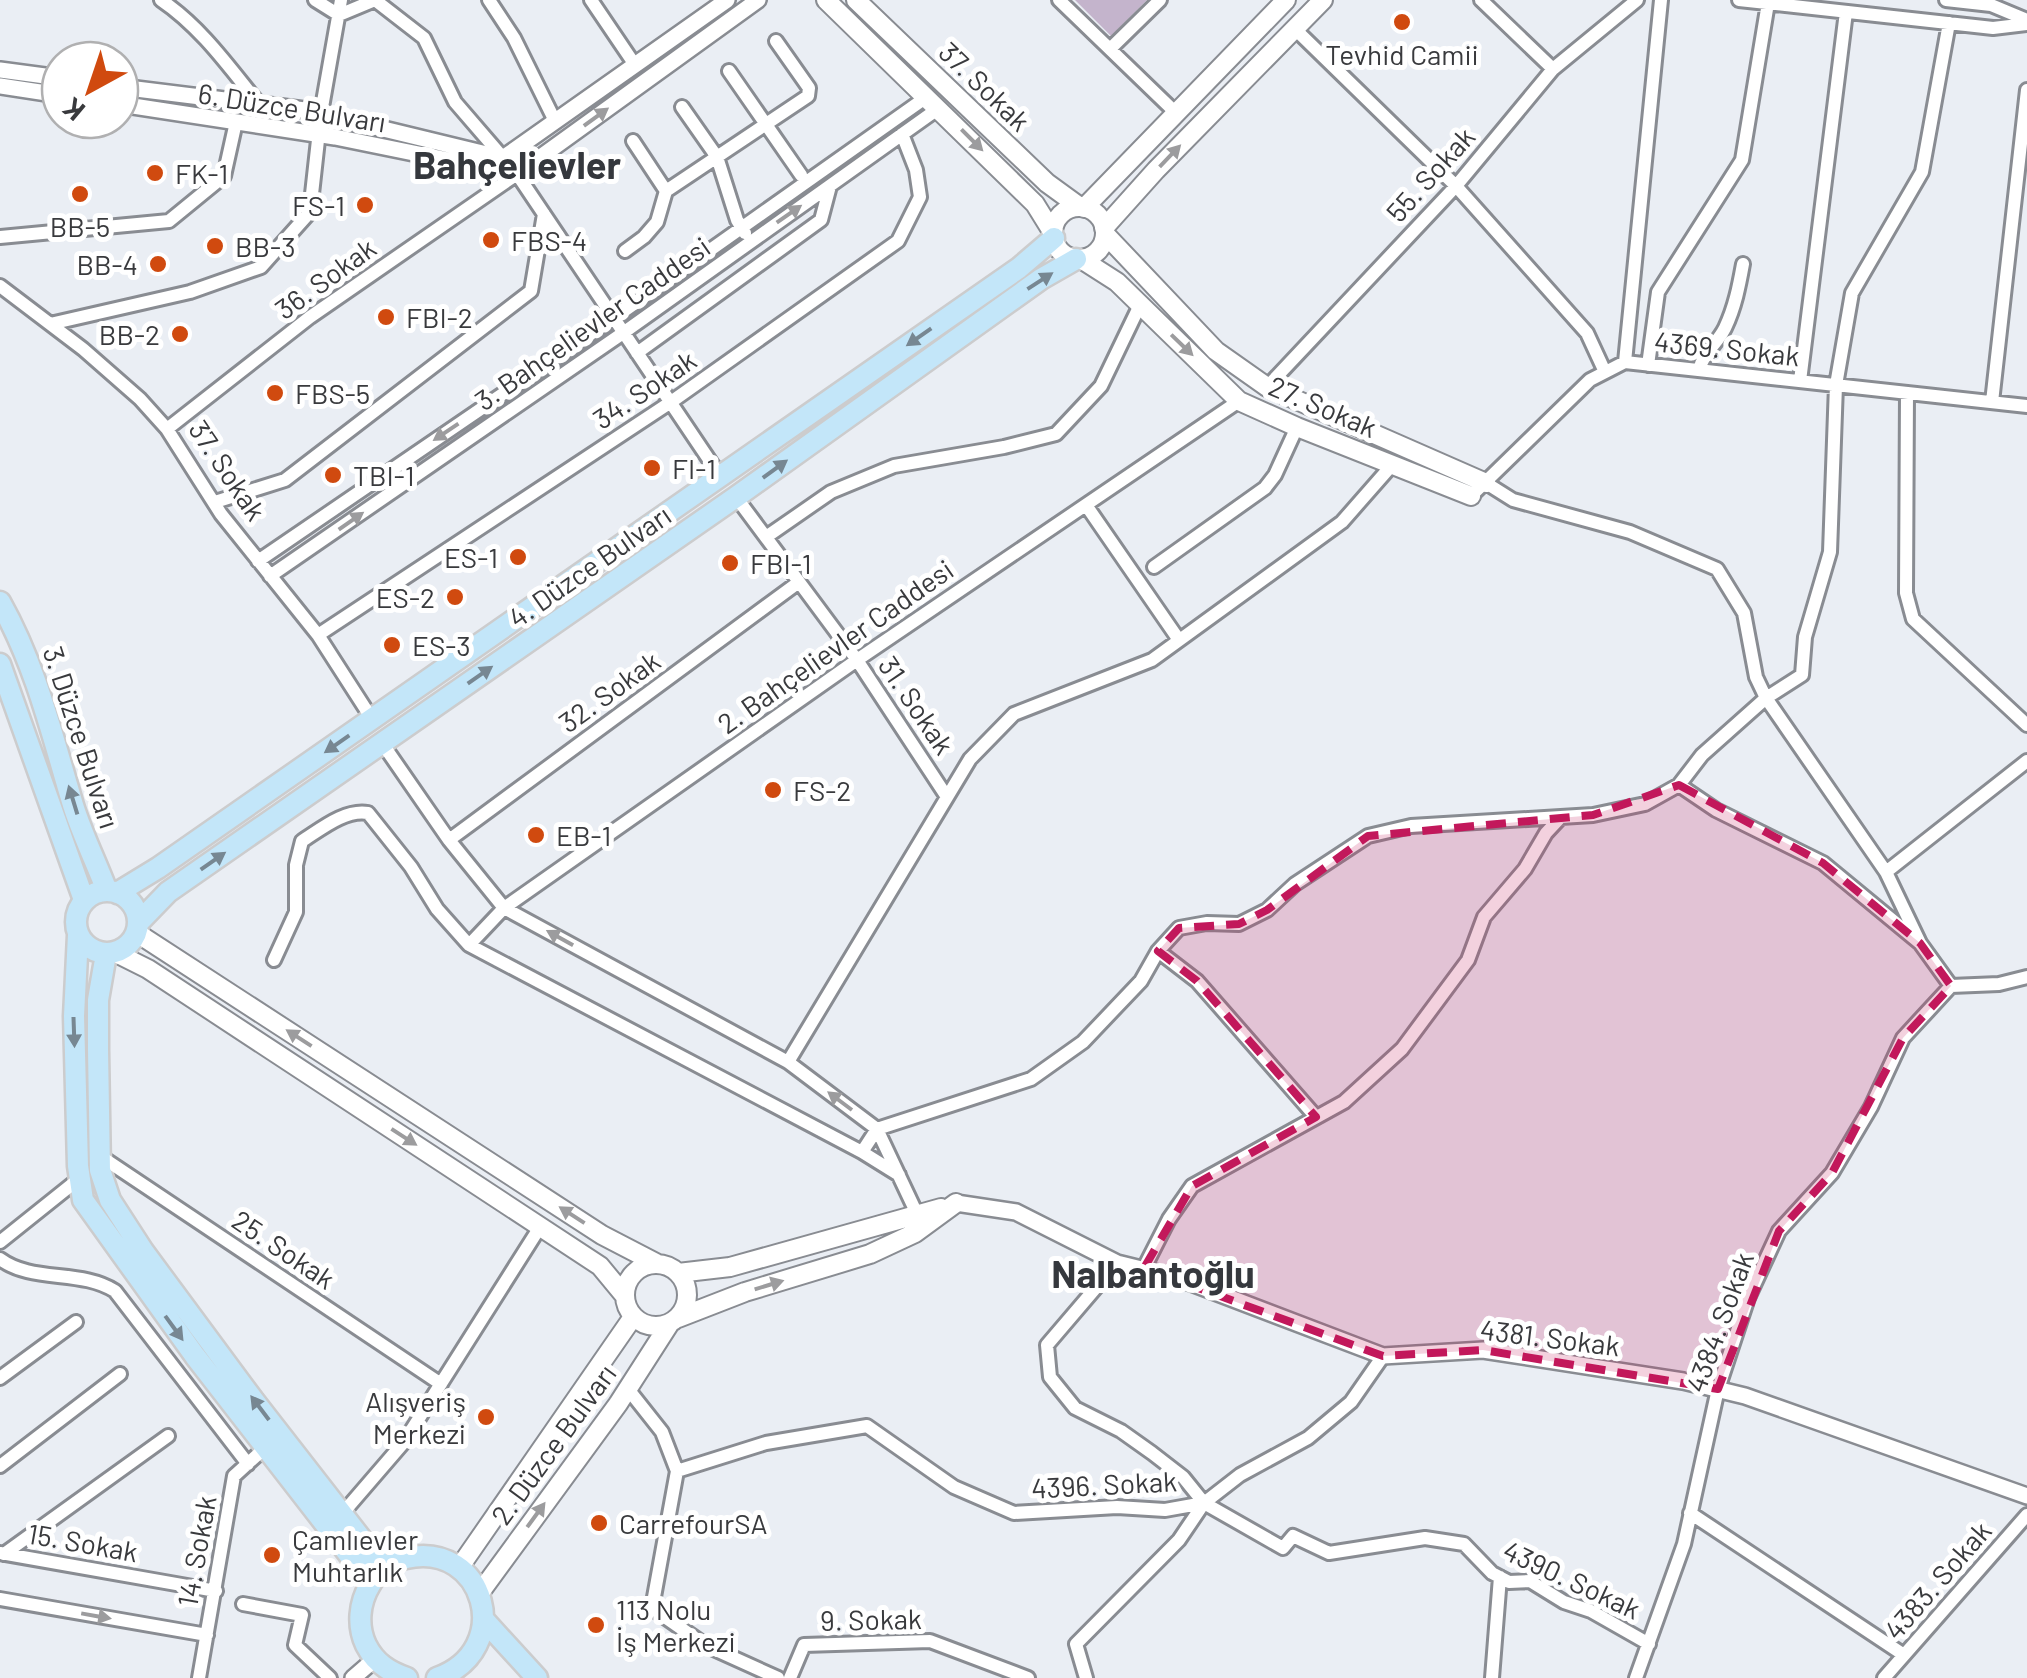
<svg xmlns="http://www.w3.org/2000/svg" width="2027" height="1678" font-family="Barlow,sans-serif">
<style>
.green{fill:#c4b4cc}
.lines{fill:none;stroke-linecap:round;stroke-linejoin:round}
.minor-casing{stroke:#898c92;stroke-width:18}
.tertiary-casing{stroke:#898c92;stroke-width:20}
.secondary-casing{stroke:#898c92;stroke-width:22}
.primary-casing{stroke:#cccccd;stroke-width:25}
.minor{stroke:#fff;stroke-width:12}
.tertiary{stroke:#fff;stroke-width:15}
.secondary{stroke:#fff;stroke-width:18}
.primary{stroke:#c3e6f9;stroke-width:20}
.oneway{fill:#9c9c9e}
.oneway2{fill:#778792}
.marked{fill:#c2185b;fill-opacity:0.2;stroke:#c2185b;stroke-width:8;stroke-dasharray:20 12;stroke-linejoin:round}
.poi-dot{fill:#d04a0f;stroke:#fff;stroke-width:4}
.labels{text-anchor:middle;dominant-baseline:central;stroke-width:10;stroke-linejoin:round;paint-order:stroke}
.poi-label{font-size:28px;fill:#393a3d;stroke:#fff;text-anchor:start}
.street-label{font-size:28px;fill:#393a3d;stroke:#fff}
.district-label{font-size:38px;font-weight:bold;fill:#35383d;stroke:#fff}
</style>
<rect width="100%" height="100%" fill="#eaeef4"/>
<path class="green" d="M1075 0H1147L1111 36Z"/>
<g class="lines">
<g class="minor-casing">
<path id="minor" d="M161 0C201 27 229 67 259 104
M315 0 339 15 375 0 424 38 455 102 517 174 720 476
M489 0 514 38 555 121
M591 0 635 65
M1059 0 1176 113
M1481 0 1553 69
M1739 0 1993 28 2027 24
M1946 0 1991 5 2027 20
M1295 29 1456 186 1587 333 1605 372
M1110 49 1160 0
M729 71 801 175
M682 107 717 157 737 220 745 233
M633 141 666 191
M0 237 169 221 224 176 236 122
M625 251 644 237 657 222 666 191 808 96 809 88 776 41
M0 286 83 349 140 399 167 429 221 514 318 635 372 719
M50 324 190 292 261 267 310 212 321 113 341 0
M637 353 821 220 830 186
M1625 362 1661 0
M1648 365 1658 292 1742 160 1768 3
M1699 370C1703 353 1717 344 1725 328 1735 307 1739 286 1743 264
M1800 381 1846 12
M1267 387 1456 186 1553 69 1637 0
M1907 393 1906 593 1913 619 2027 725
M1992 402 2027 90
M167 429 310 317 517 174
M1486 483 1513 500 1630 532 1717 569 1744 613 1756 677 1766 698 1886 872 1920 943
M1471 496 1590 380 1625 362 2027 406
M736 497 857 660 947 797
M215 502 285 480 531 291 544 214
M1086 505 1179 640
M766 537 831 492 894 466 1004 447 1056 434 1101 386 1140 305
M258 561 614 318 928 96
M1154 567 1265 488 1275 475 1297 427
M270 576 623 333 939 108
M318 635 671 402 898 241 920 197 916 170 902 134
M382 743 449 840 504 908 788 1062 877 1129 917 1214V1221
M1679 785 1716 810 1823 863 1920 943 1951 986
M449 840 799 582
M1886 872 2027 761
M469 945 504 908 857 660 1239 401
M1158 951 1197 981 1316 1117
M274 960 296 912V865L302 841C321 829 345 809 368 813L411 867 437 909 469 945 862 1152 899 1175
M788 1062 970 759 1014 714 1152 660 1342 522 1392 465
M862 1152 877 1129 1031 1079 1083 1042 1141 981 1158 951 1179 928 1207 923 1239 924 1267 910 1295 884 1368 836 1411 826 1593 815 1645 804 1679 785 1702 755 1766 698 1802 675 1805 637 1830 552 1836 385 1852 293 1922 172 1949 23
M100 1156 441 1384
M0 1242 80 1178
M0 1259C32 1283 81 1269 115 1291L248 1464
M1117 1263 1047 1345 1050 1377 1075 1408 1121 1431 1152 1453 1183 1477 1204 1503 1283 1548 1293 1536 1329 1553 1425 1538 1464 1544 1492 1573 1509 1582 1530 1581 1564 1602 1591 1611 1649 1644
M1144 1268 1169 1219 1192 1186 1344 1102 1402 1049 1468 960 1484 917 1525 869 1546 833 1560 818
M0 1378 76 1322
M628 1389 662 1432 677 1471 652 1608 705 1645 778 1678
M0 1466 120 1374
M677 1471 766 1443 867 1426 954 1487 1014 1513 1117 1507 1165 1510 1204 1503
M1690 1513 1904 1655
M342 1514 404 1442 540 1227
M0 1553 216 1591
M4 1554 168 1436
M0 1599 207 1635
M243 1604 302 1615 295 1645 330 1678
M199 1678 234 1476 267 1446
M790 1678 804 1645 930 1641 1028 1678
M1086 1678 1076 1644 1179 1540 1204 1503 1240 1475 1308 1438 1351 1402 1383 1356
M1492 1678 1500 1577
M1636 1678 1684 1544 1718 1389 1748 1298 1779 1231 1832 1173 1871 1107 1903 1038 1951 986 1999 984 2027 977
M1884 1678 2027 1515"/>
</g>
<g class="tertiary-casing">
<path id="tertiary" d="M0 70 60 78
M0 86 60 95
M120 87 305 110 503 158 727 0
M120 104 335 137 517 174 758 0
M956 1203 1016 1212 1117 1263 1178 1278 1383 1356 1483 1350 1683 1381 1745 1396 2027 1496
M353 1678 375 1659"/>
</g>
<g class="secondary-casing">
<path id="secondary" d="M826 0 1035 204 1053 233
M856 0 1047 183 1080 207
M1053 233a26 26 0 1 1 52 0a26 26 0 1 1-52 0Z
M1084 208 1286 0
M1104 228 1156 170 1323 0
M1105 234 1216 351 1267 387 1486 483
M1081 259 1117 282 1239 401 1297 427 1471 496
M137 933 602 1235 656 1263
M116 953 148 969 600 1266 624 1295
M625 1295a31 31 0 1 1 62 0a31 31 0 1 1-62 0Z
M678 1273 730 1267 941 1208
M678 1318 745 1292 870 1254 915 1233 956 1203
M459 1568 633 1317
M479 1594 618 1404 670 1323"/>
</g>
<g class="primary-casing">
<path id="primary" d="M0 602C36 666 52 735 73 805 82 834 96 862 107 891
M0 664 84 900
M76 922a31 31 0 1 1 62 0a31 31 0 1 1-62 0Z
M117 893 158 868 1019 268 1054 238
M138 923 168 892 736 497 1041 279 1076 259
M78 935 74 1016 78 1166 83 1200 195 1356 371 1583
M106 954 98 1000V1050L100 1170 110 1200 143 1251 254 1401 384 1568
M484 1620 537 1678
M407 1678C389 1672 375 1663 366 1645 357 1626 359 1603 370 1585 377 1572 391 1562 406 1558 485 1540 516 1650 437 1678"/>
</g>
<use href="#minor" class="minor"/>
<use href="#tertiary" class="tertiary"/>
<use href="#secondary" class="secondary"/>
<use href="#primary" class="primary"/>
</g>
<defs><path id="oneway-solid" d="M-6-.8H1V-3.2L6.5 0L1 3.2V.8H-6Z" transform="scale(2.5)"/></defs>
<g class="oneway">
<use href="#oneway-solid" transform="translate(596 117) rotate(-36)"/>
<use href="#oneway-solid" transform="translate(972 140) rotate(45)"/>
<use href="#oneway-solid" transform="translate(1170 156) rotate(-46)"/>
<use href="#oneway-solid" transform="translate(789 214) rotate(-35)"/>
<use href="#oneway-solid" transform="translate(1182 345) rotate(44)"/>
<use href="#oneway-solid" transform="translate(446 432) rotate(146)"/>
<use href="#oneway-solid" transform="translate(351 521) rotate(-35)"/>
<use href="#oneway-solid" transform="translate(560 938) rotate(-151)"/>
<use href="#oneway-solid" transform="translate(299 1038) rotate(-147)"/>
<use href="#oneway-solid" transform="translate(840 1101) rotate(-143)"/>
<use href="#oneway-solid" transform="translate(404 1137) rotate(33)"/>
<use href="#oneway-solid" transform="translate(572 1215) rotate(-147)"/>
<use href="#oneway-solid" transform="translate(769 1285) rotate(-17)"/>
<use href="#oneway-solid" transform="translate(536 1515) rotate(-54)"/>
<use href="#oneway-solid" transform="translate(96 1616) rotate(10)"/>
</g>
<g class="oneway2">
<use href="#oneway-solid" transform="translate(1040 281) rotate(-33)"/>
<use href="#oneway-solid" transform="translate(919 337) rotate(145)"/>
<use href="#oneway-solid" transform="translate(775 469) rotate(-36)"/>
<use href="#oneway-solid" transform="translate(480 675) rotate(-35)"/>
<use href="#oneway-solid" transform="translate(337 744) rotate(145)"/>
<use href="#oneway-solid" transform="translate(73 800) rotate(-107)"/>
<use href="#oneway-solid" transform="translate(213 861) rotate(-35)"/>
<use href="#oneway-solid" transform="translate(74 1032) rotate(88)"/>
<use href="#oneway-solid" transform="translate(174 1328) rotate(54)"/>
<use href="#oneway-solid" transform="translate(260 1408) rotate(-127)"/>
</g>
<path class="marked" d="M1679 785 1823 863 1920 943 1951 986 1903 1038 1832 1173 1779 1231 1718 1389 1483 1350 1383 1356 1144 1268 1192 1186 1316 1117 1197 981 1158 951 1179 928 1239 924 1267 910 1368 836 1593 815Z"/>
<g class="poi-dot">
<circle cx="1402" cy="22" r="10"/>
<circle cx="155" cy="173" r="10"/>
<circle cx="80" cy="194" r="10"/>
<circle cx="365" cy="205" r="10"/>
<circle cx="491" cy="240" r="10"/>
<circle cx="215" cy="246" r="10"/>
<circle cx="158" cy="264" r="10"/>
<circle cx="386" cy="317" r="10"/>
<circle cx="180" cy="334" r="10"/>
<circle cx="275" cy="393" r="10"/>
<circle cx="652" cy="468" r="10"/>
<circle cx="333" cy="475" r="10"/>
<circle cx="518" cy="557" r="10"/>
<circle cx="730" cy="563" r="10"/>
<circle cx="455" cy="597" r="10"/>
<circle cx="392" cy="645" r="10"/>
<circle cx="773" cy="790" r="10"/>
<circle cx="536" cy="835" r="10"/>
<circle cx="486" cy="1417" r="10"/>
<circle cx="599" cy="1523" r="10"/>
<circle cx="272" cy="1555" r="10"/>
<circle cx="596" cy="1625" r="10"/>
</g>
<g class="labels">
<g class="poi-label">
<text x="1402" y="54" text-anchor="middle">Tevhid Camii</text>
<text x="175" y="173">FK-1</text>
<text x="345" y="205" text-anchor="end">FS-1</text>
<text x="80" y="226" text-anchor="middle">BB-5</text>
<text x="511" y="240">FBS-4</text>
<text x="235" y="246">BB-3</text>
<text x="138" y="264" text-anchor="end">BB-4</text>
<text x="406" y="317">FBI-2</text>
<text x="160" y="334" text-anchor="end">BB-2</text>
<text x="295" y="393">FBS-5</text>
<text x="672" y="468">FI-1</text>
<text x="353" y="475">TBI-1</text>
<text x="498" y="557" text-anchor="end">ES-1</text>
<text x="750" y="563">FBI-1</text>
<text x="435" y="597" text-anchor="end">ES-2</text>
<text x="412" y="645">ES-3</text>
<text x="793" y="790">FS-2</text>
<text x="556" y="835">EB-1</text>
<text x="466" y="1401" text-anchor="end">Alışveriş<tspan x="466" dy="32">Merkezi</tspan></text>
<text x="619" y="1523">CarrefourSA</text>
<text x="292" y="1539">Çamlıevler<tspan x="292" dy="32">Muhtarlık</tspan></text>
<text x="616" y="1609">113 Nolu<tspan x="616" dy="32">İş Merkezi</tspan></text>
</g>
<g class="street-label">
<text transform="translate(985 86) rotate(44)">37. Sokak</text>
<text transform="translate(292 107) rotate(9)">6. Düzce Bulvarı</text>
<text transform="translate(1430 174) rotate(-48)">55. Sokak</text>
<text transform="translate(325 278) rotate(-36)">36. Sokak</text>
<text transform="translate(592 323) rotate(-35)">3. Bahçelievler Caddesi</text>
<text transform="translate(1727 348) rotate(6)">4369. Sokak</text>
<text transform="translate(644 389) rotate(-34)">34. Sokak</text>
<text transform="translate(1323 406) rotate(23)">27. Sokak</text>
<text transform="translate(228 470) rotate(56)">37. Sokak</text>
<text transform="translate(589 566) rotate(-35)">4. Düzce Bulvarı</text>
<text transform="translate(835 646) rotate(-35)">2. Bahçelievler Caddesi</text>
<text transform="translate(609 691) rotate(-36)">32. Sokak</text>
<text transform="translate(917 705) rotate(56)">31. Sokak</text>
<text transform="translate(82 737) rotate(72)">3. Düzce Bulvarı</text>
<text transform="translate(284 1249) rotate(34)">25. Sokak</text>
<text transform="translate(1719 1322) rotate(-70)">4384. Sokak</text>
<text transform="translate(1550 1337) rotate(7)">4381. Sokak</text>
<text transform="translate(553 1444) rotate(-54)">2. Düzce Bulvarı</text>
<text transform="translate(1104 1484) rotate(-3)">4396. Sokak</text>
<text transform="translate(83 1542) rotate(10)">15. Sokak</text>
<text transform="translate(196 1551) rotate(-80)">14. Sokak</text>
<text transform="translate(1572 1579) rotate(25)">4390. Sokak</text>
<text transform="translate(1937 1580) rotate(-49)">4383. Sokak</text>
<text transform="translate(871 1619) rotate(-1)">9. Sokak</text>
</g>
<g class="district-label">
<text x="517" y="164">Bahçelievler</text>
<text x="1153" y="1273">Nalbantoğlu</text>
</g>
</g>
<g transform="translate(90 90) rotate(220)"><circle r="48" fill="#ffffff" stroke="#b0b0b1" stroke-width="2.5"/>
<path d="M0-8L18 38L0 25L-18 38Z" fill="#d04a0f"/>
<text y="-15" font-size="28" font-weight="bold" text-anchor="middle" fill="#393a3d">K</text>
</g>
</svg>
